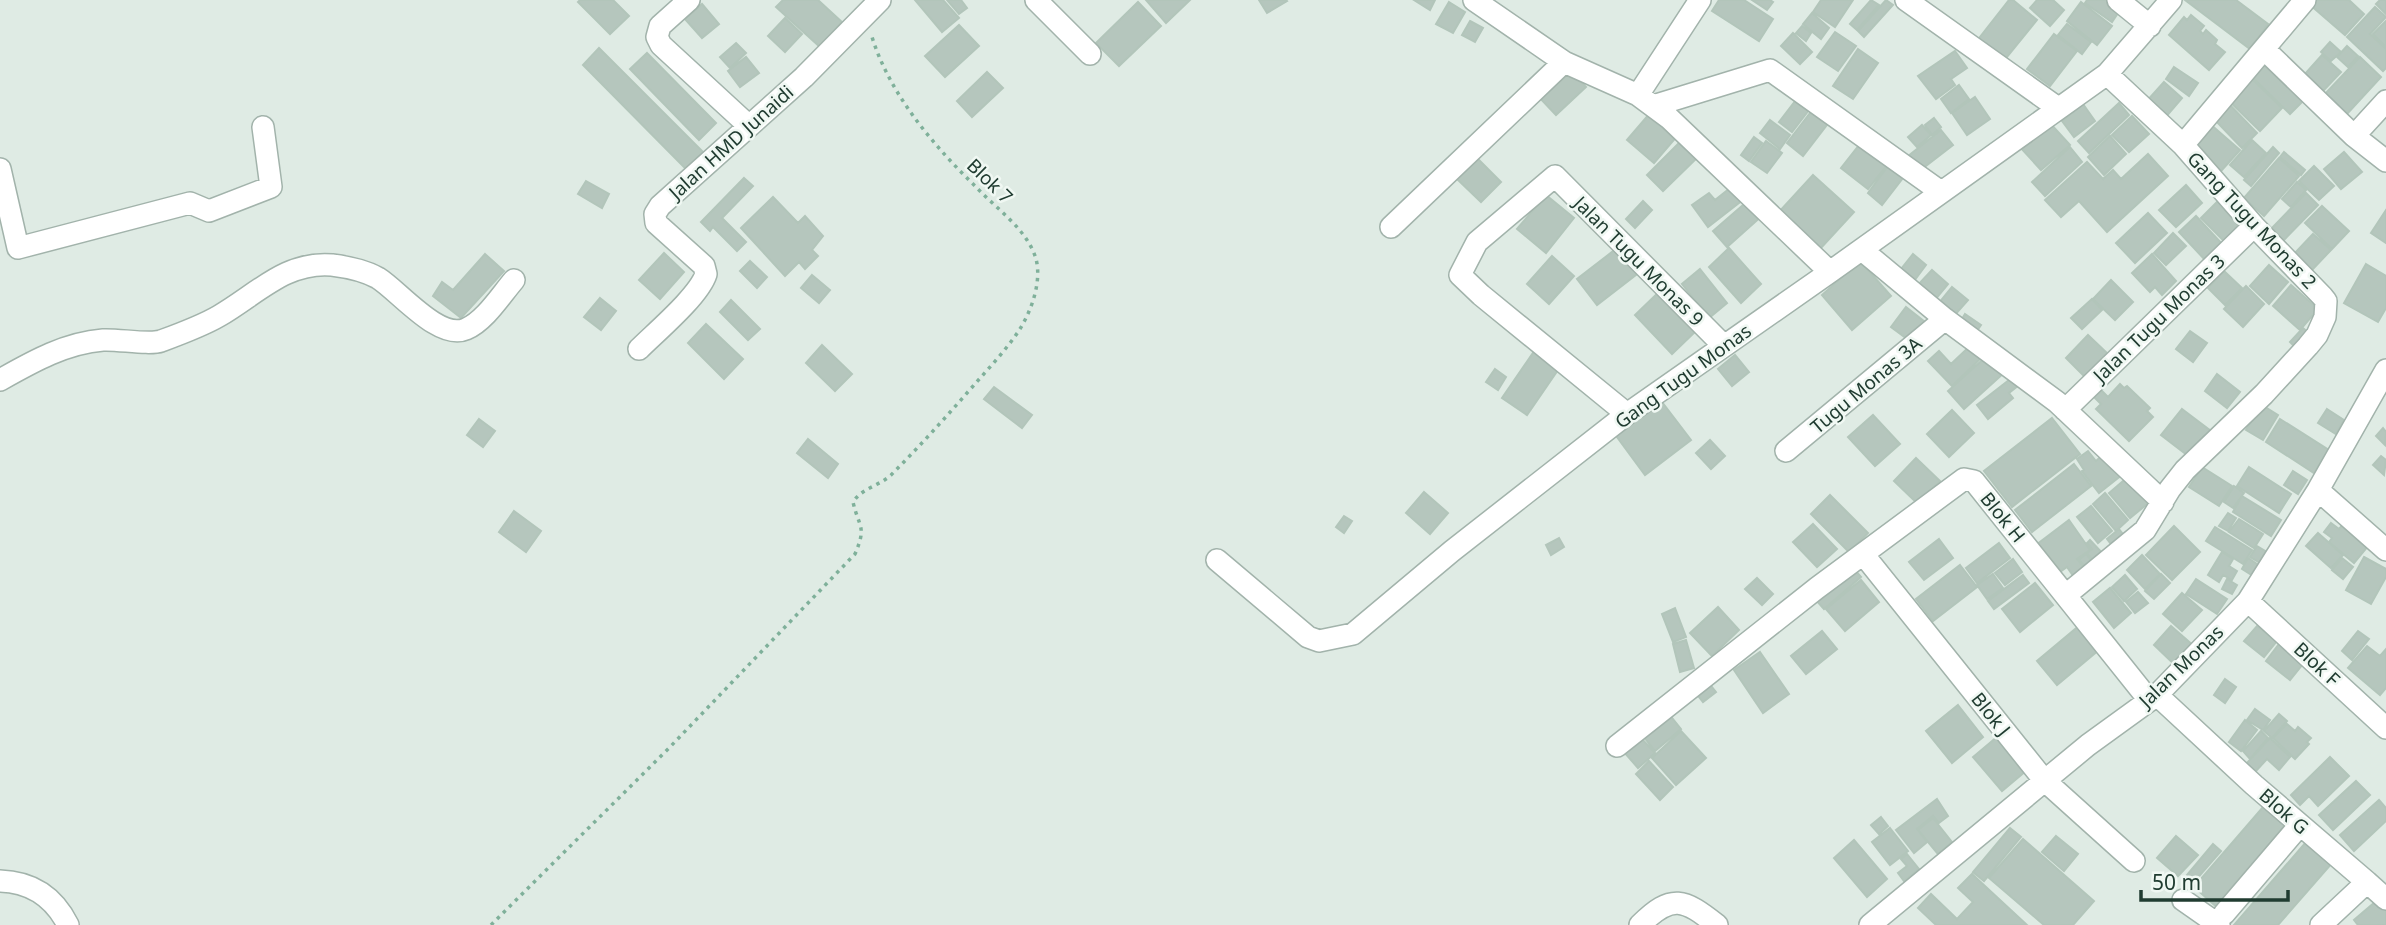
<svg xmlns="http://www.w3.org/2000/svg" width="2386" height="925" font-family="'Noto Sans',sans-serif">
<style>
.building{fill:#b5c6bd;stroke:#b2c5ba;stroke-width:2}
.lines{fill:none;stroke-linecap:round;stroke-linejoin:round}
.minor-casing{stroke:#a2b3ab;stroke-width:24}
.path{stroke:#7fb09a;stroke-width:3.5;stroke-dasharray:3.5 5;stroke-linecap:butt}
.minor{stroke:#fff;stroke-width:21}
.labels{text-anchor:middle;dominant-baseline:central;stroke-width:5;stroke-linejoin:round;paint-order:stroke}
.street-label{font-size:19px;fill:#203c31;stroke:#f0f8f3}
</style>
<rect width="100%" height="100%" fill="#dfebe4"/>
<path class="building" d="M580 0H613L629 16 610 34 578 2Z
M783 0H818L842 22 820 47 776 7Z
M915 0H943L959 18 942 32Z
M947 0H961L967 8 959 14Z
M1146 0H1190L1166 23Z
M1259 0H1286L1287 1 1267 13Z
M1414 0H1435L1430 10Z
M1719 0H1744L1773 19 1759 41 1712 11Z
M1752 0H1770L1773 2 1767 10Z
M1821 0H1853L1835 27 1813 12Z
M1871 0 1879 5 1857 30 1850 24Z
M1886 0 1893 5 1864 37 1858 31Z
M2009 0H2013L2037 20 2002 63 1976 42Z
M2037 0H2053L2064 10 2050 26 2030 8Z
M2087 0H2106L2120 10 2112 22 2085 3Z
M2185 0H2236L2268 24 2250 49Z
M2313 0H2349L2364 14 2345 35 2309 4Z
M2380 0H2386V14L2376 4Z
M1138 2 1161 26 1119 66 1096 43Z
M1449 2 1465 12 1453 33 1436 24Z
M2081 2 2112 26 2097 45 2067 21Z
M702 4 719 24 702 38 685 19Z
M2375 7 2386 17 2370 34 2386 49V68L2383 71 2347 37Z
M1812 13 1829 28 1821 39 1803 24Z
M2191 15 2204 26 2200 31 2203 34 2206 30 2217 40 2215 44 2225 52 2209 70 2169 35 2184 17 2187 20Z
M785 18 802 34 785 52 768 36Z
M1470 21 1483 28 1475 42 1462 35Z
M2386 21V47L2373 34Z
M2067 24 2091 42 2082 54 2058 35Z
M959 25 979 46 945 77 925 56Z
M1802 26 1811 33 1806 41 1796 33Z
M1835 32 1856 46 1838 71 1817 57Z
M1793 33 1812 52 1800 64 1781 46Z
M2054 34 2077 51 2050 86 2027 69Z
M2330 42 2341 52 2331 61 2321 52Z
M736 43 746 53 730 68 720 57Z
M2347 46 2358 56 2348 67 2337 57Z
M599 48 703 152 686 169 583 65Z
M1858 49 1878 63 1853 99 1833 86Z
M1955 51 1967 68 1951 79 1955 85 1936 99 1918 76Z
M647 53 716 123 699 140 630 69Z
M2322 55 2341 72 2323 91 2305 74Z
M746 57 759 73 740 87 728 71Z
M2360 57 2381 77 2346 115 2324 95Z
M2262 59 2304 100 2290 114 2248 73Z
M2174 67 2198 83 2189 96 2166 79Z
M1568 68 1586 87 1556 115 1538 96Z
M987 72 1003 88 972 117 957 101Z
M2249 76 2282 108 2260 131 2227 99Z
M2164 82 2182 98 2164 119 2146 102Z
M1959 85 1969 99 1951 113 1941 99Z
M1975 97 1990 119 1967 135 1952 113Z
M1796 100 1809 110 1792 132 1779 122Z
M2119 103 2129 115 2089 153 2078 141Z
M2083 104 2095 121 2074 137 2062 121Z
M2229 104 2257 133 2242 148 2214 119Z
M1813 109 1830 121 1803 156 1787 143Z
M1651 112 1678 135 1654 163 1627 140Z
M2132 116 2149 134 2129 152 2112 135Z
M1934 118 1941 127 1932 135 1925 125Z
M1770 120 1790 135 1780 149 1760 133Z
M2048 121 2070 145 2041 170 2020 147Z
M2209 123 2240 150 2221 171 2190 143Z
M1922 125 1931 135 1917 147 1908 137Z
M1941 130 1953 145 1918 172 1907 157Z
M2110 136 2126 154 2104 175 2088 157Z
M1754 137 1762 143 1749 161 1741 155Z
M1684 138 1700 155 1663 191 1647 175Z
M2252 140 2266 153 2244 177 2230 165Z
M1766 141 1782 153 1767 173 1751 162Z
M1860 144 1887 165 1868 189 1841 168Z
M2070 147 2082 162 2045 196 2032 182Z
M2273 147 2279 153 2251 186 2244 180Z
M2284 152 2305 170 2301 175 2280 157Z
M2344 152 2362 172 2341 189 2324 169Z
M2148 154 2168 176 2107 232 2079 201 2061 217 2045 200 2087 162 2103 179 2113 170 2121 179Z
M1477 158 1501 182 1481 202 1456 178Z
M2279 158 2299 176 2264 216 2244 198Z
M1888 166 1903 178 1882 205 1868 193Z
M2314 166 2334 186 2319 200 2299 181Z
M1813 175 1854 212 1819 250 1778 213Z
M744 178 753 186 722 218 746 242 737 251 713 227 710 231 701 222Z
M586 181 609 194 602 208 578 194Z
M2297 182 2306 190 2291 207 2282 199Z
M1734 185 1744 199 1708 227 1692 205 1709 193 1715 200Z
M2186 185 2202 203 2176 227 2159 210Z
M2306 193 2318 205 2282 242 2270 230Z
M1546 195 1574 218 1546 253 1517 229Z
M773 197 798 223 805 216 823 236 812 250 818 256 805 269 799 262 785 276 741 228Z
M1750 199 1763 215 1727 247 1713 231Z
M1643 201 1652 210 1635 228 1626 219Z
M2218 201 2245 228 2228 245 2201 218Z
M2322 206 2349 231 2332 249 2305 223Z
M2386 210V243L2371 233Z
M2148 213 2167 233 2135 263 2116 243Z
M2196 216 2223 245 2206 261 2179 232Z
M2173 233 2186 246 2166 265 2154 253Z
M2313 234 2331 250 2311 271 2294 254Z
M1621 245 1641 271 1597 305 1577 279Z
M1729 248 1761 284 1741 303 1709 267Z
M664 253 684 272 660 299 639 280Z
M485 254 504 271 461 318 433 296 442 282 453 290Z
M1913 254 1926 265 1911 285 1897 274Z
M2152 254 2176 281 2162 295 2155 287 2150 292 2132 273Z
M1552 256 1574 276 1549 304 1527 284Z
M750 261 767 277 757 288 740 271Z
M1860 261 1891 296 1852 330 1822 295Z
M2366 264 2386 276V308L2378 322 2344 303Z
M2269 265 2288 282 2269 304 2250 286Z
M1700 269 1727 303 1709 318 1682 284Z
M1932 270 1948 284 1934 301 1917 286Z
M2224 271 2242 288 2225 305 2208 288Z
M812 275 830 290 819 303 801 288Z
M2111 280 2133 302 2115 320 2093 299Z
M2291 285 2318 309 2300 330 2273 306Z
M2246 286 2264 304 2243 327 2224 309Z
M1952 287 1968 300 1954 316 1938 304Z
M1661 290 1699 328 1672 354 1635 315Z
M600 298 616 311 601 330 584 317Z
M2092 299 2102 310 2082 329 2071 318Z
M731 300 760 329 748 340 720 312Z
M1906 307 1925 322 1910 341 1891 327Z
M1965 314 1981 325 1974 335 1959 324Z
M706 324 743 359 724 379 688 343Z
M2303 328 2313 337 2299 351 2290 342Z
M2190 331 2207 343 2193 362 2176 349Z
M2088 335 2107 353 2085 377 2066 358Z
M822 345 852 374 835 391 806 363Z
M1969 347 1980 359 1952 386 1928 361 1939 351 1951 364Z
M1535 350 1560 367 1527 415 1502 398Z
M1989 354 2005 372 1964 409 1948 391Z
M1735 355 1749 372 1732 386 1718 369Z
M1495 369 1506 377 1498 390 1486 382Z
M2217 374 2240 392 2227 408 2205 391Z
M2013 377 2019 385 2009 393 2013 398 1988 419 1977 405Z
M2120 384 2124 388 2127 386 2150 408 2147 411 2153 417 2129 441 2096 409 2101 404 2092 395 2099 388 2108 397Z
M994 387 1032 415 1022 428 984 399Z
M1659 398 1691 440 1645 475 1614 433Z
M2262 405 2278 415 2263 440 2246 430Z
M2182 409 2211 431 2191 458 2161 435Z
M2327 409 2344 420 2336 434 2318 423Z
M1952 410 1974 433 1949 457 1927 434Z
M1873 415 1900 444 1875 466 1848 437Z
M2052 418 2080 454 2012 507 1984 471Z
M479 419 495 431 483 447 467 435Z
M2280 419 2329 450 2314 473 2266 442Z
M2383 428 2386 432 2385 445 2376 436Z
M808 439 838 464 828 478 797 453Z
M1710 440 1725 456 1711 469 1696 453Z
M2088 451 2096 461 2106 452 2123 474 2099 493 2082 471 2084 470 2077 459Z
M2381 456 2386 460 2384 475 2373 465Z
M1916 458 1940 481 1918 504 1894 481Z
M2074 464 2091 486 2032 532 2015 510Z
M2202 467 2232 486 2219 506 2189 487Z
M2249 467 2291 494 2279 513 2237 486Z
M2293 471 2307 480 2298 494 2284 485Z
M2129 476 2151 501 2130 518 2109 493Z
M2234 486 2244 493 2233 508 2224 502Z
M1424 492 1448 513 1430 534 1406 513Z
M2105 493 2128 520 2116 531 2093 504Z
M1830 495 1868 533 1849 552 1811 514Z
M2242 496 2281 520 2271 536 2233 512Z
M2091 506 2112 531 2098 543 2077 517Z
M514 511 541 531 526 552 499 532Z
M2228 513 2236 518 2228 531 2219 526Z
M1344 516 1352 521 1344 533 1336 527Z
M2239 519 2263 534 2254 548 2229 532Z
M2069 520 2090 550 2077 559 2087 572 2076 580 2067 567 2057 574 2036 545Z
M2331 523 2339 529 2343 524 2369 545 2354 563 2329 542 2332 538 2324 532Z
M1813 524 1837 549 1817 567 1793 542Z
M2174 526 2200 552 2172 580 2146 555Z
M2215 527 2252 550 2243 564 2206 541Z
M2119 529 2126 538 2114 548 2107 539Z
M2318 533 2343 555 2331 568 2306 546Z
M1559 538 1564 547 1551 555 1546 545Z
M1939 539 1953 558 1924 580 1909 562Z
M2090 540 2104 555 2095 563 2087 553 2092 549 2087 543Z
M1999 543 2010 558 1977 583 1966 568Z
M2257 546 2267 552 2260 563 2250 557Z
M2222 552 2233 559 2229 566 2237 571 2232 580 2223 575 2219 582 2208 575Z
M2086 554 2094 564 2087 569 2079 560Z
M2142 555 2160 574 2145 589 2127 570Z
M2364 557 2386 569V577L2371 604 2346 590Z
M2248 558 2260 566 2253 576 2242 569Z
M2342 558 2353 567 2343 579 2332 570Z
M2013 559 2022 572 2005 585 1995 573Z
M1960 565 1977 587 1933 621 1916 599Z
M1853 568 1861 577 1824 609 1816 600Z
M1993 574 2003 588 1987 599 1977 585Z
M2161 574 2170 583 2154 599 2145 591Z
M2023 575 2029 583 1994 609 1988 601Z
M2125 575 2137 589 2124 601 2112 587Z
M1757 578 1773 594 1762 605 1745 589Z
M2196 579 2227 599 2217 614 2186 594Z
M2227 579 2237 585 2232 594 2222 589Z
M1861 580 1879 602 1845 631 1826 609Z
M2035 583 2053 605 2020 632 2002 609Z
M2110 588 2131 613 2114 628 2093 602Z
M2138 592 2148 603 2135 613 2126 602Z
M2182 593 2202 610 2182 631 2163 614Z
M1718 607 1739 630 1712 656 1690 633Z
M1675 608 1686 637 1673 642 1662 614Z
M2080 625 2100 649 2057 685 2037 661Z
M2171 626 2194 646 2176 666 2154 645Z
M2257 626 2277 641 2264 657 2244 641Z
M1822 631 1837 649 1806 674 1791 656Z
M2358 631 2369 639 2352 660 2342 651Z
M1686 640 1694 668 1680 672 1673 644Z
M2279 644 2303 664 2290 680 2266 661Z
M2367 646 2380 656 2386 649V688L2380 695 2348 668Z
M1760 652 1789 694 1763 713 1734 670Z
M2225 679 2236 687 2225 703 2214 695Z
M1708 682 1716 692 1703 702 1695 692Z
M1958 705 1983 737 1952 763 1926 731Z
M2255 709 2270 720 2263 730 2247 720Z
M1669 714 1681 729 1655 751 1643 736Z
M2279 714 2287 721 2272 738 2264 731Z
M2245 720 2257 730 2241 751 2229 742Z
M2287 724 2295 731 2298 727 2311 738 2307 742 2309 744 2295 759 2273 738Z
M1681 731 1706 758 1676 785 1652 758Z
M2261 731 2268 738 2250 759 2243 751Z
M1640 737 1655 753 1638 768 1624 752Z
M1997 737 2026 771 2002 791 1973 757Z
M2270 738 2290 757 2279 770 2267 759 2255 772 2246 764Z
M2330 757 2349 776 2318 806 2309 796 2300 805 2291 795Z
M1649 761 1673 787 1660 800 1636 774Z
M2356 781 2370 795 2333 830 2319 815Z
M1937 799 1948 816 1939 823 1933 816 1917 829 1927 842 1914 853 1896 830Z
M2379 800 2386 808V821L2354 851 2340 835Z
M2264 806 2289 827 2219 909 2194 887Z
M1881 817 1888 826 1879 834 1871 825Z
M1933 818 1952 842 1938 854 1918 830Z
M1890 828 1908 851 1890 865 1872 842Z
M2010 828 2021 837 1984 881 1973 872Z
M2056 836 2078 854 2064 871 2042 852Z
M2176 836 2198 855 2178 876 2157 858Z
M2023 839 2094 901 2073 925H2044L1989 878Z
M1854 840 1887 879 1867 897 1834 858Z
M2307 841 2332 863 2278 925H2234Z
M2213 844 2221 851 2194 882 2187 875Z
M1907 854 1919 869 1904 881 1898 873 1907 866 1901 859Z
M1972 874 2027 925H1936L1918 908 1931 894 1957 919 1973 902 1958 888Z
M2381 897 2386 903V925H2358L2354 920Z"/>
<g class="lines">
<g class="minor-casing">
<path id="minor" d="M689 0 660 26 657 37 661 45 749 126
M1036 0 1090 54
M1474 0 1564 62 1638 95 1669 118 1830 272
M1906 0 2058 108
M2118 0 2150 26
M2265 50 2354 136 2386 161
M1638 95 1700 0
M1653 106 1770 70 1941 192
M2354 136 2386 101
M2183 145 2305 0
M0 169 18 248 190 203 209 211 271 187 263 127
M1391 227 1564 62
M1862 250 1945 319 2057 402 2163 502
M639 349C656 332 699 296 706 274L704 266 656 223 655 214 660 206 804 77 880 0
M0 380C32 362 65 343 103 340 118 339 149 345 161 341 180 334 202 326 219 316 257 294 286 261 332 265 348 267 364 270 378 278 399 291 439 341 466 329 485 321 501 295 514 280
M2065 410 2254 226
M1627 414 1481 295 1460 275 1477 242 1555 176 1723 345
M1786 451 1945 319
M2318 490 2386 550
M1863 554 2044 780 2134 861
M1217 560 1308 637 1319 641 1353 634 1452 551 1627 414 1830 272 2107 74 2171 0
M2066 595 2145 530 2170 489 2185 470 2264 394 2308 346 2317 335 2325 317 2326 301 2322 296 2254 226 2183 145 2107 74
M2248 601 2386 728
M2157 695 2254 785 2367 882 2321 925
M1617 746 1817 588 1964 479 1974 481 2149 700
M0 881C31 882 54 897 68 925
M2367 882 2386 899
M2183 900 2219 925
M2224 914 2300 825
M1640 925C1672 893 1684 899 1717 925
M1870 925 2088 745 2157 695 2248 601 2318 490 2386 370"/>
</g>
<path class="path" d="M491 925 670 747 855 554C867 526 859 528 853 502 862 488 879 486 891 475 920 446 947 416 974 385 989 368 1005 351 1018 332 1032 311 1045 275 1033 251 1022 226 996 208 977 188 934 146 890 95 872 37"/>
<use href="#minor" class="minor"/>
</g>
<g class="labels">
<g class="street-label">
<text transform="translate(731 142) rotate(-42)">Jalan HMD Junaidi</text>
<text transform="translate(990 181) rotate(44)">Blok 7</text>
<text transform="translate(2252 220) rotate(47)">Gang Tugu Monas 2</text>
<text transform="translate(1639 261) rotate(45)">Jalan Tugu Monas 9</text>
<text transform="translate(2159 318) rotate(-44)">Jalan Tugu Monas 3</text>
<text transform="translate(1683 376) rotate(-36)">Gang Tugu Monas</text>
<text transform="translate(1866 385) rotate(-40)">Tugu Monas 3A</text>
<text transform="translate(2003 517) rotate(51)">Blok H</text>
<text transform="translate(2317 664) rotate(43)">Blok F</text>
<text transform="translate(2181 666) rotate(-44)">Jalan Monas</text>
<text transform="translate(1991 714) rotate(51)">Blok J</text>
<text transform="translate(2284 811) rotate(41)">Blok G</text>
</g>
</g>
<path d="M2141 890v10h147v-10" fill="none" stroke="#203c31" stroke-width="3.5"/>
<text x="2152" y="890" font-size="21" fill="#203c31" stroke="#f0f8f3" stroke-width="5" paint-order="stroke">50 m</text>
</svg>
